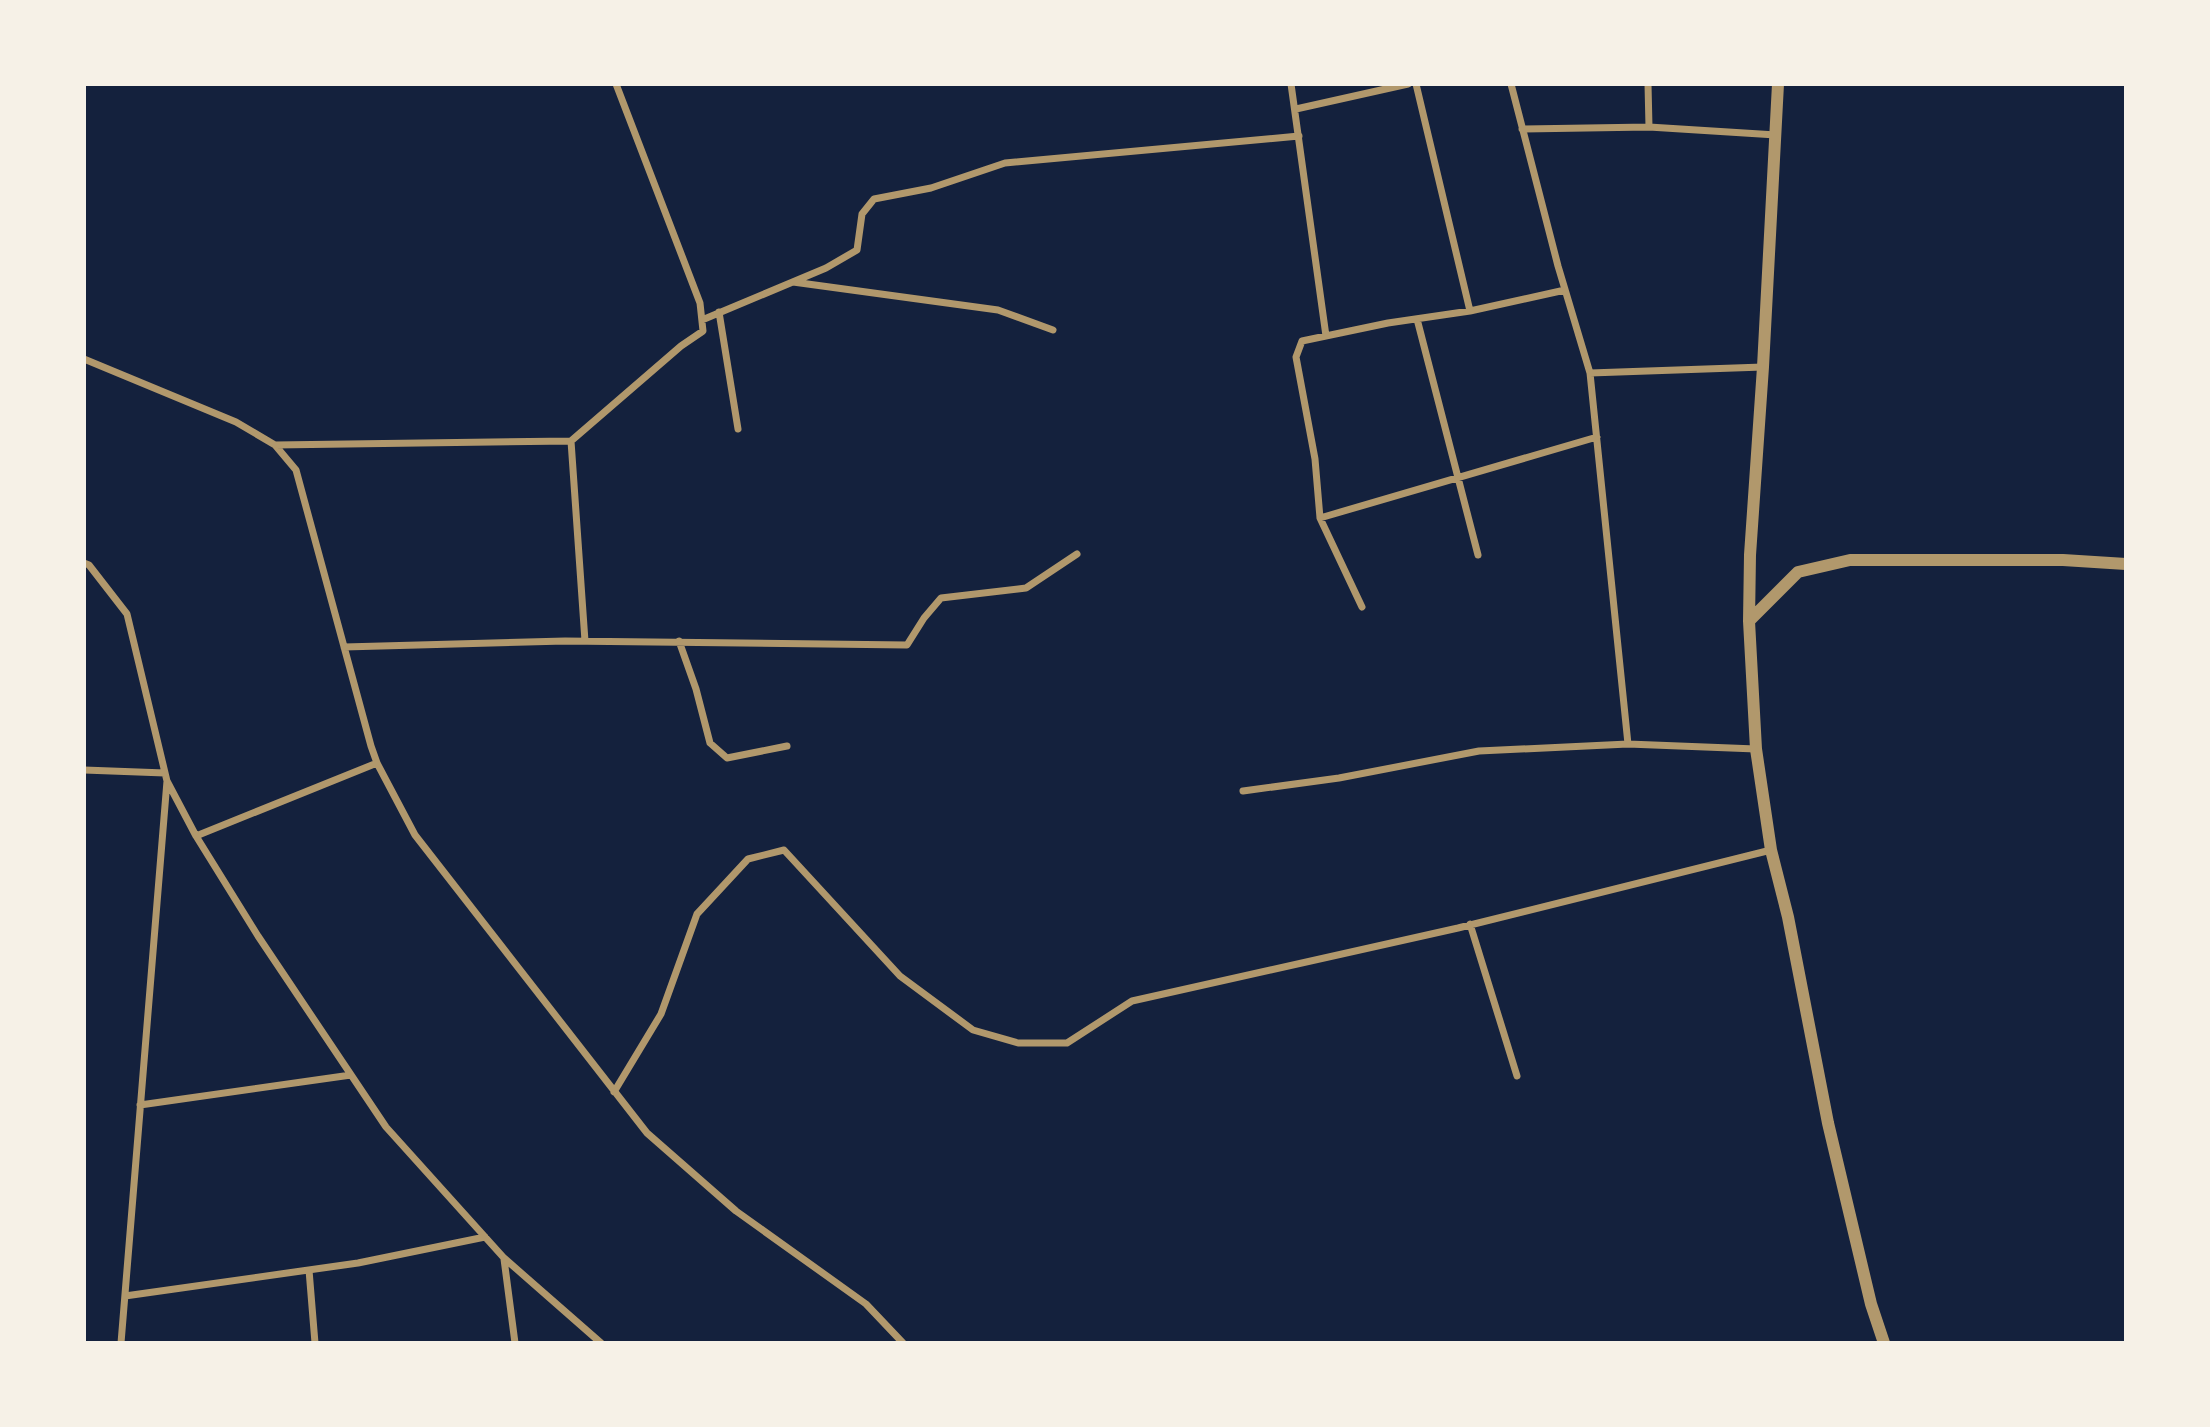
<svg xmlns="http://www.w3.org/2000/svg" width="2210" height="1427" font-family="Figtree,sans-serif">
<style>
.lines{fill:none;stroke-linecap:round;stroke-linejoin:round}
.minor{stroke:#b1986c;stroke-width:7}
.tertiary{stroke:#b1986c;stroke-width:12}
</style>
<rect width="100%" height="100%" fill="#14213d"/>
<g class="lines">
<path class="minor" d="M1291 84 1326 336
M1416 84 1470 311
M1511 84 1558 266 1590 373 1628 744 1756 749
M1648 84 1649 127
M1296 109 1408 84
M1522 129 1649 127 1776 135
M793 282 998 310 1053 330
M719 312 738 429
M1417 319 1478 555
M702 320 826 268 857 250 862 214 874 199 931 188 1005 163 1299 136
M84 359 236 422 275 445 296 470 371 746 377 763 415 835 647 1133 736 1211 866 1304 903 1343
M1590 373 1763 367
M571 441 585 641
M275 445 571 441 681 346 703 331 700 303 616 84
M1320 518 1597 437
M84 563 89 565 127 614 167 781 196 836 258 936 386 1127 504 1258 601 1343
M1362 607 1320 518 1315 459 1296 357 1302 341 1388 323 1470 311 1565 290
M679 641 696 689 710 743 727 758 787 746
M344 647 565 641 907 645 924 618 941 598 1026 588 1077 554
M84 770 165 773
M1243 791 1339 778 1479 751 1628 744
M196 836 377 763
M1470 924 1517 1076
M614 1092 661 1014 697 914 748 859 784 850 900 976 973 1030 1018 1043H1067L1132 1001 1458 928 1771 850
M140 1105 351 1075
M504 1259 515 1343
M309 1270 315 1343
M125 1296 358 1263 485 1237
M121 1343 167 781"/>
<path class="tertiary" d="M1778 84 1763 367 1750 555 1749 621 1756 749 1771 850 1788 917 1828 1123 1871 1304 1884 1343
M1749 621 1798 572 1850 560H2063L2126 564"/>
</g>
<rect width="2210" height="1427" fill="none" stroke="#f6f1e7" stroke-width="172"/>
</svg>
